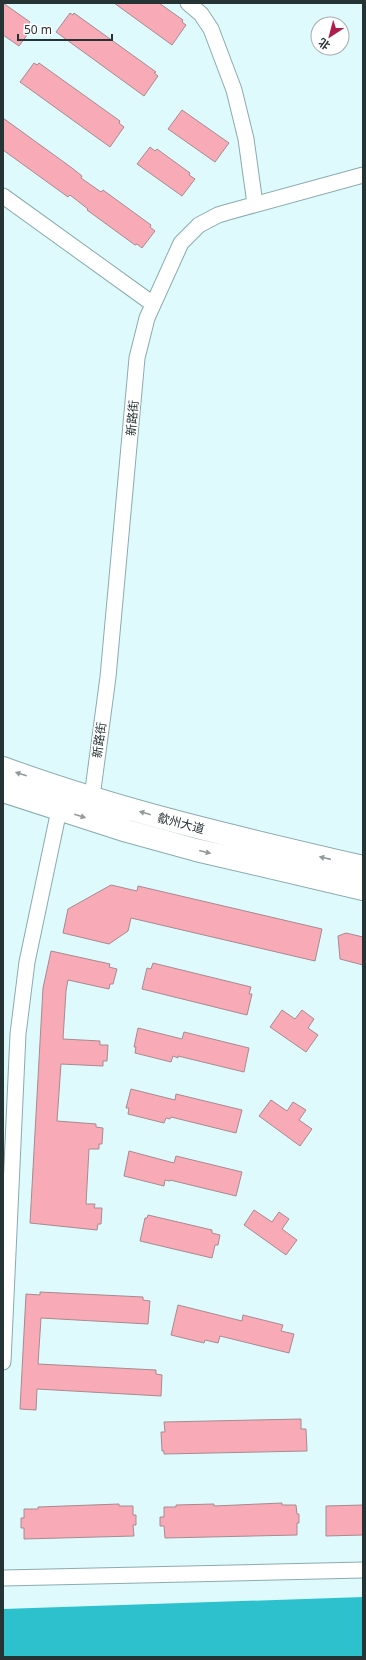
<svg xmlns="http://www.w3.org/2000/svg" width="366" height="1660" font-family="'Noto Sans','Noto Sans SC',sans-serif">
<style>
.water{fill:#2dc1ce}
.building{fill:#f9aab7;stroke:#a78a8e}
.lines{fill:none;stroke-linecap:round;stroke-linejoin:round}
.minor-casing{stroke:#8babae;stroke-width:17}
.highway-casing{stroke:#8babae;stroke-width:24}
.minor{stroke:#fff;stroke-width:15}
.highway{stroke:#fff;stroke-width:22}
.oneway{fill:#92999a}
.labels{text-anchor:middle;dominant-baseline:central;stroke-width:3;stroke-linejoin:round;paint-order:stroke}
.street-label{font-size:12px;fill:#263334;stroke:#fff}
</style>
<rect width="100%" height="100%" fill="#dffafd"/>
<path class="water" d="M363 1597V1657H3V1609Z"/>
<path class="building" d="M3 3 30 22 29 24 33 27 19 46 3 35Z
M114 3H159L183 20 182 22 186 25 172 45Z
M70 13 73 15 74 13 156 72 154 73 158 76 144 96 56 32Z
M34 63 37 65 39 63 120 121 119 123 124 127 110 147 20 82Z
M182 110 229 143 215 162 168 129Z
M3 118 72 168 82 176 81 178 101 192 103 190 151 225 150 227 155 231 142 248 137 244 135 245 87 210 88 209 70 195 68 197 3 150Z
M150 147 155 151 157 149 190 173 189 175 195 179 182 196 137 164Z
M111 885 137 891 138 886 322 929 315 961 131 918 128 931 109 944 63 933 68 909Z
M346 933 363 937V965L340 959 338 936Z
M51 951 110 964 109 967 117 969 113 984H110L109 989 68 980 66 991 63 1039 100 1041V1045H108L107 1061H103V1066L61 1064 57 1121 96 1124V1127L103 1128 102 1144H99V1149H89L86 1204H95L94 1208H102L101 1224H98L97 1230 30 1223 43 988Z
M153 963 251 987 249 994H252L247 1015 142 989 147 968 151 969Z
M282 1010 295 1019 302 1010 314 1019 308 1028 318 1035 306 1052 270 1027Z
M138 1028 182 1039 184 1032 249 1048 244 1072 178 1056V1058L173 1056 171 1062 135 1053 136 1047H134Z
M131 1089 175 1100 176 1094 242 1110 236 1133 171 1117 170 1119 166 1118 164 1123 128 1114 129 1108H126Z
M271 1100 287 1111 293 1102 306 1110 299 1120 312 1129 300 1146 259 1116Z
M129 1151 174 1163 176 1156 242 1172 236 1196 170 1180V1181L165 1180 164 1186 124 1176Z
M254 1210 272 1222 279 1212 289 1219 282 1229 297 1240 286 1255 244 1225Z
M148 1215 212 1230V1233L220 1235 218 1245H215L212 1258 140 1241 145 1218H147Z
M40 1292 143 1297V1300L150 1301 148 1324 41 1318 38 1364 156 1370V1374L162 1375 161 1396 37 1389 36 1410 20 1409 26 1294 40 1295Z
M178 1305 242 1321 243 1315 283 1325 281 1331 294 1334 289 1353 220 1336 218 1343 205 1340 204 1343 171 1335Z
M301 1419V1429H306L307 1451 164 1454V1451H162L161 1432H165L164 1422Z
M282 1503V1505H296L297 1514H299V1523H297V1535L165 1538 164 1526H160V1517H164V1507H176V1505L214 1504V1506Z
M119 1504V1506H133V1515H136V1525H133L134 1536 24 1539V1528H21V1518H24V1509H38V1507Z
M363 1505V1535L326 1536V1506Z"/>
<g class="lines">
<g class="minor-casing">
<path id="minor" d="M188 3 201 14 211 29 234 90 246 139 255 204
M3 196 153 304
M92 797 108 677 137 358 147 318 181 243 199 225 218 215 228 212 363 175
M3 1362 18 1034 27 962 59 810
M3 1578 363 1570"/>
</g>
<g class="highway-casing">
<path id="highway" d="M3 768C120 811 242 839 363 867
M3 791 127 831 196 850 363 889"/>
</g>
<use href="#minor" class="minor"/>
<use href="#highway" class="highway"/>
</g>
<defs><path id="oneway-solid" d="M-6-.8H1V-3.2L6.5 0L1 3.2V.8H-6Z"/></defs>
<g class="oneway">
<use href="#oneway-solid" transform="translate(21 774) rotate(-162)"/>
<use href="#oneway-solid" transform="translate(145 813) rotate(-164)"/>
<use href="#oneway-solid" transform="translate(80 816) rotate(17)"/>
<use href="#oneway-solid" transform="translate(205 852) rotate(14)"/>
<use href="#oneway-solid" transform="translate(325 858) rotate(-167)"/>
</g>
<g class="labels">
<g class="street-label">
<text transform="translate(132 418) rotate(-85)">新路街</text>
<text transform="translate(99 740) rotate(-82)">新路街</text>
<text transform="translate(181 823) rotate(15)">歙州大道</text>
</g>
</g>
<rect width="366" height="1660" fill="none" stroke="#263334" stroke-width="8"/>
<g transform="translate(330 36) rotate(216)"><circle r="19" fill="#ffffff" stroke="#a8adae"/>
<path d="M0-3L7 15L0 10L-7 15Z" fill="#af1d4d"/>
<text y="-6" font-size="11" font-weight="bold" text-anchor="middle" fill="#263334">北</text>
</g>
<path d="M18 34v6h94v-6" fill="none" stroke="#263334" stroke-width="2"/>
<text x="24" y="34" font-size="12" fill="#263334" stroke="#ffffff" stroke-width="3" paint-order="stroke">50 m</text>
</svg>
